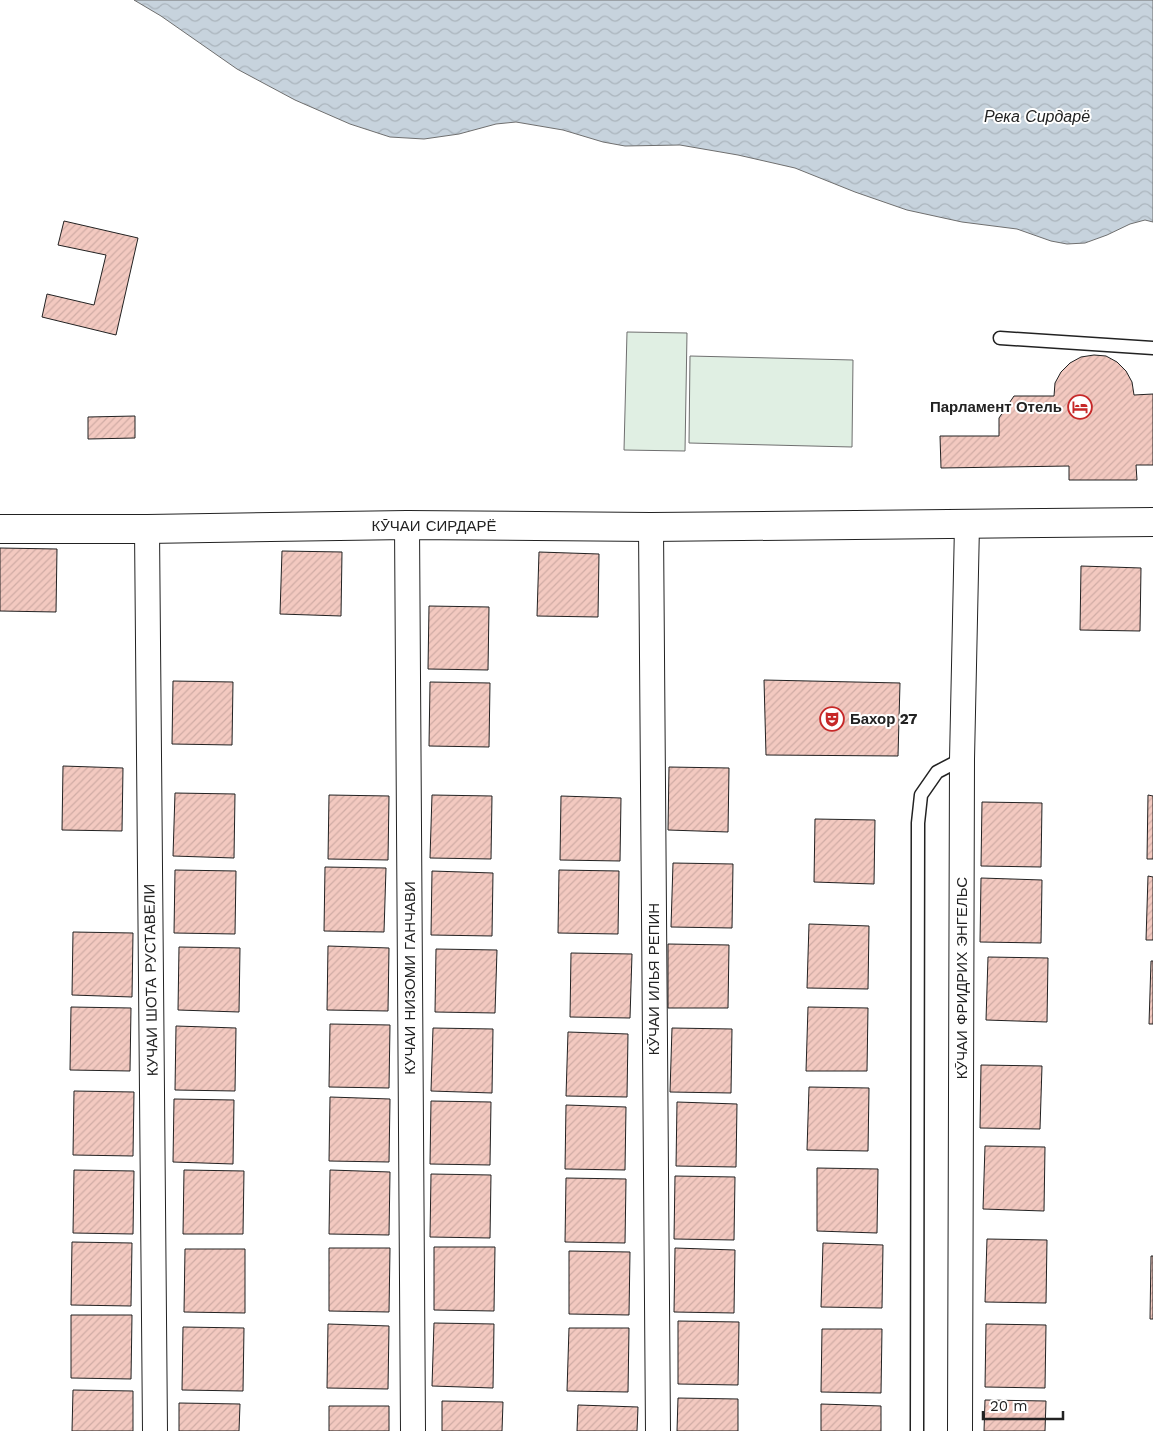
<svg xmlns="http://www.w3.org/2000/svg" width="1153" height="1431" font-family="'Work Sans',sans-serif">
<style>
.pitch{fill:#e0efe3;stroke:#6f6f6f}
.water{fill:url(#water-waves);stroke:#6f6f6f}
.building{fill:url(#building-hatch);stroke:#222}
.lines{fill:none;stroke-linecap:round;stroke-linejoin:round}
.service-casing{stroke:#222;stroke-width:15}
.minor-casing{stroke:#222;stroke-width:26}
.secondary-casing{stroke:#222;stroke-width:30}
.service{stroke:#fff;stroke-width:12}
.minor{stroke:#fff;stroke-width:24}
.secondary{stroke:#fff;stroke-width:28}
.labels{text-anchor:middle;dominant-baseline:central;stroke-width:4;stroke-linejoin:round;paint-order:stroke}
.poi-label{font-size:15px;font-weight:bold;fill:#222;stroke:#fff;text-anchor:end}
.street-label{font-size:15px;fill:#222;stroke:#fff}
.water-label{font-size:16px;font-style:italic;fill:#222;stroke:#fff}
</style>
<defs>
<pattern id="water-waves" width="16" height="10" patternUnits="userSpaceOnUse" patternTransform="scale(1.25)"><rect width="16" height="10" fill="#c7d3dd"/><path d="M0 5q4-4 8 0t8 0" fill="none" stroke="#abb5bd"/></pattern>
<pattern id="building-hatch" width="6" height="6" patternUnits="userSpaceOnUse" patternTransform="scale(1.25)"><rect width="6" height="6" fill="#f3c9c0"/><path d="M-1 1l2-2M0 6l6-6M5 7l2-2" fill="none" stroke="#d0aca5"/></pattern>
</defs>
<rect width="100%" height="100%" fill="#fff"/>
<path class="pitch" d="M627 332 687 333 685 451 624 450Z
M690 356 853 360 852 447 689 443Z"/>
<path class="water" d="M134 0H1153V222L1145 220 1130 224 1107 235 1085 243 1067 244 1051 241 1017 229 962 222 907 210 855 192 795 168 738 155 680 145 625 146 603 142 563 130 516 122 496 124 459 134 424 139 390 137 350 124 295 100 237 69 161 16Z"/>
<path class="building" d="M64 221 138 238 116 335 42 317 47 294 94 305 106 255 58 245Z
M1094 355 1106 356 1117 362 1126 371 1132 382 1134 395 1153 394V465H1136L1137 480H1069V466L941 468 940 436H999V418L1014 396H1054L1055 383 1061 372 1070 363 1081 357Z
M135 416V438L88 439V417Z
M0 548 57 549 56 612 0 611Z
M282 551 342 552 341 616 280 614Z
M539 552 599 554 598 617 537 616Z
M1081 566 1141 568 1140 631 1080 630Z
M429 606 489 607 488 670 428 669Z
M764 680 900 683 898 756 766 755Z
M173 681 233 682 232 745 172 744Z
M430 682 490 683 489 747 429 746Z
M63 766 123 768 122 831 62 830Z
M669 767 729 768 728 832 668 830Z
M175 793 235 794 234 858 173 856Z
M329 795 389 796 388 860 328 859Z
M432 795 492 796 491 859 430 858Z
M1148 795 1153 796V859H1147Z
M561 796 621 798 620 861 560 860Z
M982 802 1042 803 1041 867 981 866Z
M815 819 875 820 874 884 814 882Z
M673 863 733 864 732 928 671 927Z
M325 867 386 868 384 932 324 931Z
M175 870 236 871 235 934 174 933Z
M559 870 619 871 618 934 558 933Z
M432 871 493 873 492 936 431 935Z
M1148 876 1153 877V940H1146Z
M981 878 1042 880 1041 943 980 942Z
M809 924 869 926 868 989 807 988Z
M73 932 133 933 132 997 72 995Z
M668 944 729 945 728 1008H668Z
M328 946 389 948 388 1011 327 1010Z
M179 947 240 948 239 1012 178 1010Z
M436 949 497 950 495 1013 435 1012Z
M571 953 632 954 630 1018 570 1017Z
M988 957 1048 958 1047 1022 986 1020Z
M1151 961H1153V1024H1149Z
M71 1007 131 1008 130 1071 70 1070Z
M808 1007 868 1008 867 1071H806Z
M330 1024 390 1025 389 1088 329 1087Z
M176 1026 236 1028 235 1091 175 1090Z
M433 1028 493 1029 492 1093 431 1091Z
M672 1028 732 1029 731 1093 670 1092Z
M568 1032 628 1034 627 1097 566 1096Z
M981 1065 1042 1066 1040 1129 980 1128Z
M809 1087 869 1088 868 1151 807 1150Z
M74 1091 134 1092 133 1156 73 1155Z
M330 1097 390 1099 389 1162 329 1161Z
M174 1099 234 1100 233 1164 173 1162Z
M431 1101 491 1102 490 1165 430 1164Z
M677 1102 737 1104 736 1167 676 1166Z
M566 1105 626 1107 625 1170 565 1169Z
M985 1146 1045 1147 1044 1211 983 1209Z
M817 1168 878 1169 877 1233 817 1231Z
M74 1170 134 1171 133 1234 73 1233Z
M184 1170 244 1171 243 1234H183Z
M330 1170 390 1172 389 1235 329 1234Z
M431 1174 491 1175 490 1238 430 1237Z
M675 1176 735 1177 734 1240 674 1239Z
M566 1178 626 1179 625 1243 565 1242Z
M987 1239 1047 1240 1046 1303 985 1302Z
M72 1242 132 1243 131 1306 71 1305Z
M823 1243 883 1245 882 1308 821 1307Z
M434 1247H495L494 1311 434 1310Z
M329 1248H390L389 1312 329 1311Z
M675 1248 735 1250 734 1313 674 1312Z
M185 1249H245V1313L184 1312Z
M569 1251 630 1252 629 1315 569 1314Z
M1151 1256H1153V1319H1150Z
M71 1315H132L131 1379 71 1378Z
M678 1321 739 1322 738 1385 678 1384Z
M434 1323 494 1324 493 1388 432 1386Z
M328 1324 389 1326 388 1389 327 1388Z
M986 1324 1046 1325 1045 1388 985 1387Z
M183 1327 244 1328 243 1391 182 1390Z
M569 1328H629L628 1392 567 1391Z
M822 1329H882L881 1393 821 1392Z
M73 1390 133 1391V1431H72Z
M678 1398 738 1399V1431H677Z
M985 1400 1046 1401 1045 1431H984Z
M442 1401 503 1402 502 1431H442Z
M179 1403 240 1404 239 1431H179Z
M821 1404 881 1406V1431H821Z
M578 1405 638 1407 637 1431H577Z
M329 1406H389V1431H329Z"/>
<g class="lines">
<g class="service-casing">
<path id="service" d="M1000 338 1153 348
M917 1431 918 823 921 795 937 772 962 759"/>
</g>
<g class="minor-casing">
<path id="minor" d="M407 525 413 1431
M651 527 658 1431
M147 529 155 1431
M960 1431 962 759 967 525"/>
</g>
<g class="secondary-casing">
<path id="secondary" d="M0 529H147L407 525 651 527 1153 522"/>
</g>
<use href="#service" class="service"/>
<use href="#minor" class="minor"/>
<use href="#secondary" class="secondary"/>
</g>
<defs>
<g id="hotel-ring" transform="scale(1.25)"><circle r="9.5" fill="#fff" stroke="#c62828" stroke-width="1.5"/><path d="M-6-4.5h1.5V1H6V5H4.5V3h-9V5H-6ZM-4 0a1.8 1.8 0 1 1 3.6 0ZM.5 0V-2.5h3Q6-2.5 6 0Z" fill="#c62828"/></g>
<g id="theatre-ring" transform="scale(1.25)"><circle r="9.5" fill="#fff" stroke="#c62828" stroke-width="1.5"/><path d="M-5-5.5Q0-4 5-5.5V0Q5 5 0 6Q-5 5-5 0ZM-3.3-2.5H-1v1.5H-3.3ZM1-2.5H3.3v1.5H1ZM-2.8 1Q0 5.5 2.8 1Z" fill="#c62828"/></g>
</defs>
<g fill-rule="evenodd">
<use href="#hotel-ring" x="1080" y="407"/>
<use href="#theatre-ring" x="832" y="719"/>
</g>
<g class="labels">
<g class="poi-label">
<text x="1062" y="407">Парламент Отель</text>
<text x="850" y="719" text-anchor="start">Бахор 27</text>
</g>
<g class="street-label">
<text x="434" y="526">КӮЧАИ СИРДАРЁ</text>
<text transform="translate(410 978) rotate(-90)">КУЧАИ НИЗОМИ ГАНЧАВИ</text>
<text transform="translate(962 978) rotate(-90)">КӮЧАИ ФРИДРИХ ЭНГЕЛЬС</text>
<text transform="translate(654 979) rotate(-90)">КӮЧАИ ИЛЬЯ РЕПИН</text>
<text transform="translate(151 980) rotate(-91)">КУЧАИ ШОТА РУСТАВЕЛИ</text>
</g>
<g class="water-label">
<text x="1037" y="116">Река Сирдарё</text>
</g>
</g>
<path d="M983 1411v8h80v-8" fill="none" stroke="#222222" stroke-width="2.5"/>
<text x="990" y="1411" font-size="15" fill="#222222" stroke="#ffffff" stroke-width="4" paint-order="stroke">20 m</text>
</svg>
